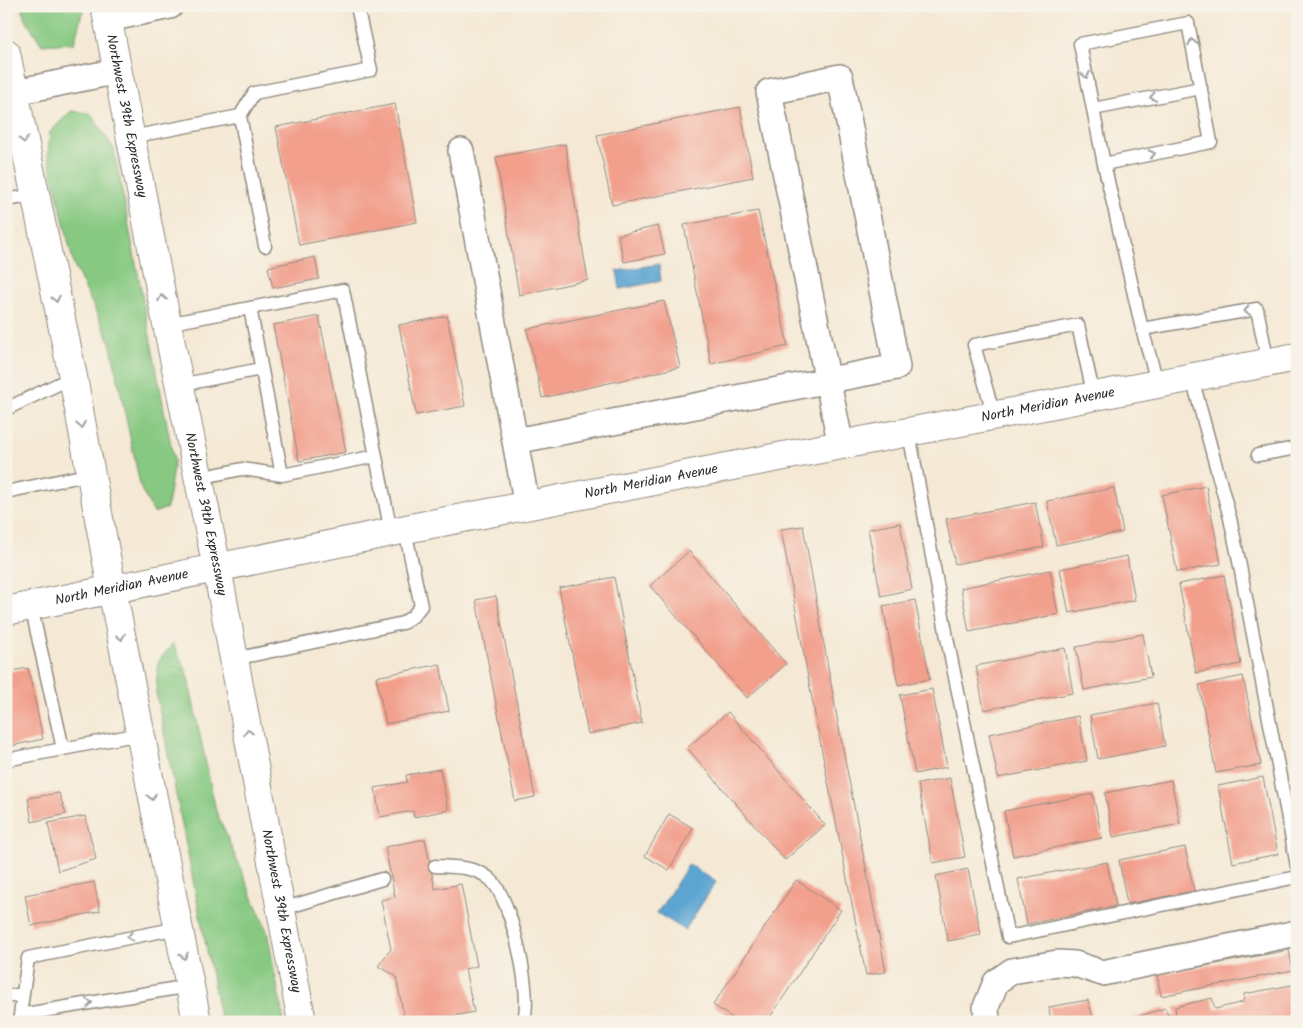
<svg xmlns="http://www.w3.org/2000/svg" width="1303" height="1028" font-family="Kalam,sans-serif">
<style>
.green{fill:#87c982;stroke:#597a56}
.water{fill:#5ba5d2;stroke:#43687e}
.building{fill:#f29f8c}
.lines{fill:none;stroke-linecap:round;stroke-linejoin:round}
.lane-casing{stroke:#908a80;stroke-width:15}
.street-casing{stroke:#908a80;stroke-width:28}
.secondary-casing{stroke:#908a80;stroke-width:30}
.highway-casing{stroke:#908a80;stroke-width:30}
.lane{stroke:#fff;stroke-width:12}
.street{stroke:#fff;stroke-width:25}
.secondary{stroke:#fff;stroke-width:28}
.highway{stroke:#fff;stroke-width:28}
.oneway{stroke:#a0a0a0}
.labels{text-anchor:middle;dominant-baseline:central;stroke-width:4;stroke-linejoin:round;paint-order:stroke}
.street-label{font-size:14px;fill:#2b2b2b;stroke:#f7f3e8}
</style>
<rect width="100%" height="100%" fill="#f7f3e8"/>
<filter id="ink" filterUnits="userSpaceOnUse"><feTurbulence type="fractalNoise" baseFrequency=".02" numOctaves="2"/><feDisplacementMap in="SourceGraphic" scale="10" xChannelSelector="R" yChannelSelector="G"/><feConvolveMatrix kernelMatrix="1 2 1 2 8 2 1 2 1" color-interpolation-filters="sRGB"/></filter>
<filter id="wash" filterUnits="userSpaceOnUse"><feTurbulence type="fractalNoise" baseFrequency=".0096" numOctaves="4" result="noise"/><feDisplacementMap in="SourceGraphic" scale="20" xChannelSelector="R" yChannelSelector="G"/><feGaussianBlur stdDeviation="1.12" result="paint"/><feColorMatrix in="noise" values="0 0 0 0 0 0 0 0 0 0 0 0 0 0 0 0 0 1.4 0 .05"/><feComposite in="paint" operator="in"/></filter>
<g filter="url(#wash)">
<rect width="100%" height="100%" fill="#f5e9d5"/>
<path class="green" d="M22 6H84L74 43 42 45 24 17Z
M71 111 90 113 114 149 174 461 167 508 154 513 141 489 110 342 74 265 48 156 50 132Z
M173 643 187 673 216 811 267 931 284 1022H221L156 693 158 662Z"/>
<path class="water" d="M659 264 661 281 620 289 617 271Z
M689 864 716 882 685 930 657 913Z"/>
<g id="blocks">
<path class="building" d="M395 104 417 222 299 245 276 127Z
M740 107 753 177 612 205 597 135Z
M565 144 588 280 519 295 496 157Z
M758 211 788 346 711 364 684 225Z
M658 226 665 254 624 262 618 235Z
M315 257 319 279 273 288 268 267Z
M664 301 680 367 542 398 527 329Z
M319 316 346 452 299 461 273 325Z
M447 316 465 406 416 415 399 325Z
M1206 486 1221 564 1177 572 1162 495Z
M1114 488 1123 532 1056 545 1047 501Z
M1035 502 1044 547 955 564 946 519Z
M900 523 912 589 881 596 868 529Z
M803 526 838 723 886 972 866 975 817 726 781 529Z
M689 551 786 664 747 698 650 586Z
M1127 556 1135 600 1069 613 1060 569Z
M1050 570 1058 614 969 632 961 588Z
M1224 575 1241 664 1196 673 1179 584Z
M614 577 642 723 588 734 559 588Z
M496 596 535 797 515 801 476 600Z
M915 600 930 679 898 685 883 606Z
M1143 634 1151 677 1084 690 1076 647Z
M1065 648 1073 693 984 710 976 666Z
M440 664 449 711 386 724 376 677Z
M28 668 43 739 6 747V672Z
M1243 676 1261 765 1216 773 1199 685Z
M932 689 947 767 915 774 900 695Z
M1157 703 1165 746 1098 759 1090 715Z
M728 712 825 825 785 860 687 748Z
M1078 716 1087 761 998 778 989 734Z
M440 769 448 810 414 817 413 811 380 817 375 788 407 782 406 775Z
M1263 777 1278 854 1233 863 1218 786Z
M950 778 965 857 933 863 918 784Z
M1171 780 1180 824 1113 837 1105 793Z
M59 793 66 814 32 822 28 798Z
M1093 794 1102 838 1013 856 1004 811Z
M669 814 693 828 669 870 645 856Z
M85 816 96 859 58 871 48 823Z
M425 839 435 889 461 884 477 966 465 969 474 1012 421 1022H405L396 976 378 966 391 949 381 900 395 897 385 847Z
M1185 847 1194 891 1127 904 1119 860Z
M1107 862 1116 906 1027 924 1018 879Z
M968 869 981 935 948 941 936 876Z
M796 880 841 910 767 1022H738L713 1005Z
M94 882 100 911 31 926 25 895Z
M1289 950 1293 970 1161 996 1157 975Z
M1297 984V1022H1130V1019L1165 1008 1168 1015H1176L1175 1007 1212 998 1215 1009 1243 1002 1244 994Z
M1088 1000 1093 1018H1097L1098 1022H1051L1049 1007Z"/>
</g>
</g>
<g filter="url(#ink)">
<use href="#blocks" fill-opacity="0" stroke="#908a80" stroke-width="1"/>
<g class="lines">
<g class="lane-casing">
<path id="lane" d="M1093 109 1201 88
M131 137 240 116
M1104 164 1211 142 1188 23 1080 44 1104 164 1142 329
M6 200 35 195
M265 246 240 116 254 93 371 70 357 6
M250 308 282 475
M167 324 343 290 391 532
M1192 378 1230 518 1239 561 1297 866
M180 385 261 369
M1158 385 1142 329 1257 309 1268 363
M6 409 73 377
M994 416 974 345 1078 325 1094 397
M909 433 949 648 1008 937 1297 877
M1258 455 1297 448
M199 478 242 469 282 475 376 456
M6 492 91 474
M31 606 63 749
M234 659 403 623 413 616 421 606 405 530
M6 760 140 734
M435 866C453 867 475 866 490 879 511 896 534 998 523 1022
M282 909 382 879
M178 928 28 958 20 1015 189 986
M6 997 23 994"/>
</g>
<g class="street-casing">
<path id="street" d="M108 19 170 6
M6 94 118 71
M461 151 527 506
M515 441 897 367 840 77 769 92 841 446
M987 1022 986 1007 996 982 1012 971 1057 963 1075 964 1102 973 1297 933"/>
</g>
<g class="secondary-casing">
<g id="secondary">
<path id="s1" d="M6 611 421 526 1297 357"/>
</g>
</g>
<g class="highway-casing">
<g id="highway">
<path id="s2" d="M105 6 167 324 217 568 302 1022"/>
<path d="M6 53 73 377 112 589 197 1022"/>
</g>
</g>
<use href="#lane" class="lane"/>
<use href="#street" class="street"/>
<use href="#secondary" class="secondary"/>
<use href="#highway" class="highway"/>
</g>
<defs><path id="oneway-chevron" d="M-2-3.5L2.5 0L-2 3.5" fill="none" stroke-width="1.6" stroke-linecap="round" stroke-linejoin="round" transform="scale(1.25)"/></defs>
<g class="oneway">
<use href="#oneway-chevron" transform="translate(1192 42) rotate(-101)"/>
<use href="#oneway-chevron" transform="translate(1086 75) rotate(79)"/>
<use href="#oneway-chevron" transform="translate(1153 97) rotate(169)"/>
<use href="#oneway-chevron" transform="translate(24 140) rotate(79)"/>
<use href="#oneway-chevron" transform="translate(1152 154) rotate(-12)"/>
<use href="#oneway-chevron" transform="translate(162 298) rotate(-101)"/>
<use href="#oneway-chevron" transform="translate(56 299) rotate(78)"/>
<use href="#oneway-chevron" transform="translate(1247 311) rotate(170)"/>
<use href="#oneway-chevron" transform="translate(81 425) rotate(79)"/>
<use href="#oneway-chevron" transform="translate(121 637) rotate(79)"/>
<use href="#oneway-chevron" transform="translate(248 732) rotate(-101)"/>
<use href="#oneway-chevron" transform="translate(152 797) rotate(79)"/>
<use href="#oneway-chevron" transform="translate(130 937) rotate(169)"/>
<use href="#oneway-chevron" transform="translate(184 956) rotate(79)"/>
<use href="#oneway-chevron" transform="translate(89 1003) rotate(-10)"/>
</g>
</g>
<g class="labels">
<g class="street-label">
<text stroke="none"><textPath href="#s2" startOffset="112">Northwest 39th Expressway</textPath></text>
<text stroke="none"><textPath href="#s1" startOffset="1062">North Meridian Avenue</textPath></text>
<text stroke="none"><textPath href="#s1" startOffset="658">North Meridian Avenue</textPath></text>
<text stroke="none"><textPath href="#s2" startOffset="518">Northwest 39th Expressway</textPath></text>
<text stroke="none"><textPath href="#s1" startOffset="118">North Meridian Avenue</textPath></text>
<text stroke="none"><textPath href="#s2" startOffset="922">Northwest 39th Expressway</textPath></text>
</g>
</g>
<rect width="1303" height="1028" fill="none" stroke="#f7f3e8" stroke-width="25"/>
</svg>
